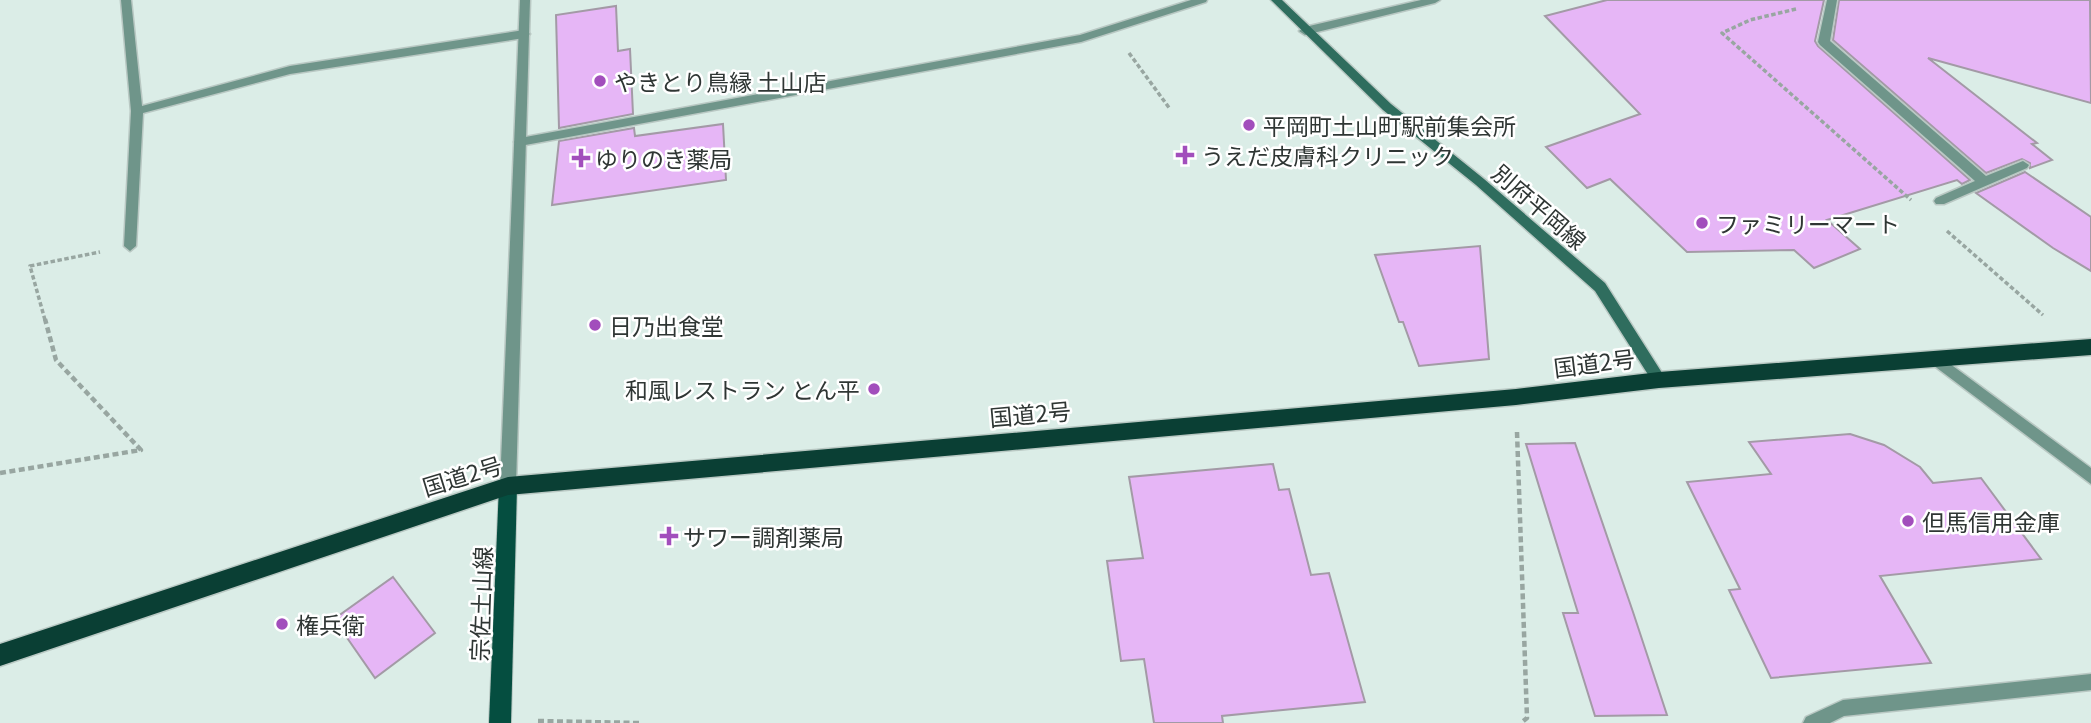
<svg xmlns="http://www.w3.org/2000/svg" width="2091" height="723" font-family="Georgia,'Noto Sans JP',serif">
<style>
.building{fill:#e6b6f6;stroke:#a39aa6;stroke-width:2}
.lines{fill:none;stroke-linecap:round;stroke-linejoin:round}
.minor-casing{stroke:#b9c8c3;stroke-width:3}
.tertiary-casing{stroke:#b9c8c3;stroke-width:3}
.secondary-casing{stroke:#b9c8c3;stroke-width:3}
.primary-casing{stroke:#b9c8c3;stroke-width:2}
.trunk-casing{stroke:#b9c8c3;stroke-width:3}
.path-far1{stroke:#98a6a1;stroke-width:3.5;stroke-dasharray:4.5 2.5;stroke-linecap:butt}
.path{stroke:#98a6a1;stroke-width:4.5;stroke-dasharray:6 3.5;stroke-linecap:butt}
.minor{fill:#6f958a;fill-rule:evenodd}
.tertiary{fill:#6f958a;fill-rule:evenodd}
.secondary{fill:#2f6d5e;fill-rule:evenodd}
.primary{fill:#054e40;fill-rule:evenodd}
.trunk{fill:#0a3f34;fill-rule:evenodd}
.poi-dot{fill:#a24ebc;stroke:#fff;stroke-width:2.5}
.labels{text-anchor:middle;dominant-baseline:central;stroke-width:5;stroke-linejoin:round;paint-order:stroke}
.poi-label{font-size:23px;fill:#2f3634;stroke:#fff;text-anchor:start}
.street-label{font-size:23px;fill:#2f3634;stroke:#fff}
</style>
<rect width="100%" height="100%" fill="#dbede7"/>
<path class="building" d="M1607 0H1824L1815 41 1818 46 1970 180 1962 184 1957 180 1827 220 1860 249 1814 268 1794 250 1687 252 1610 179 1587 188 1546 147 1640 114 1545 16Z
M1839 0H2090L2091 103 1928 58 2037 143 2032 144 2052 160 2030 168V163L2022 159 1986 173 1833 40Z
M616 6 618 51 630 49 633 114 559 128 556 15Z
M723 124 726 180 552 205 559 141 634 128 635 136Z
M2025 172 2091 217V271L2053 248 1976 193Z
M1480 246 1489 359 1419 366 1403 322H1399L1375 255Z
M1850 434 1884 445 1920 467 1933 483 1981 478 2041 559 1880 576 1931 663 1771 678 1729 590 1740 589 1687 482 1771 474 1749 442Z
M1575 443 1633 612 1667 715 1595 716 1563 613H1578L1526 444Z
M1273 464 1279 490 1289 489 1311 575 1329 573 1365 702 1222 716 1223 723H1154L1144 659 1121 661 1107 561 1143 558 1129 477Z
M393 577 435 633 375 678 334 619Z"/>
<g class="lines">
<g class="minor-casing">
<path id="minor" d="M121 0H131L142 106 290 66 524 30 530 34 524 38 290 74 143 113 136 246 130 251 124 246 131 111Z
M1191 0H1207L1206 2 1081 42 520 146 514 142 520 138 1080 35Z
M1421 0H1440L1435 3 1305 35 1299 31 1305 27Z
M1827 0H1837L1830 41 1986 176 2023 161 2029 165 2027 168 1944 204H1936L1934 201 1936 198 1975 181 1820 45 1818 42Z
M1934 352 2091 468V484L1929 362 1927 358 1929 354Z
M2091 674V690L1844 716 1830 723H1803L1806 717 1843 700Z"/>
</g>
<g class="tertiary-casing">
<path id="tertiary" d="M520 0H530L516 486 513 491 508 493 503 491 500 486Z"/>
</g>
<g class="secondary-casing">
<path id="secondary" d="M1271 0H1282L1391 104 1484 179 1605 283 1664 376 1666 380 1664 384H1654L1595 291 1476 185 1383 110Z"/>
</g>
<g class="primary-casing">
<path id="primary" d="M508 478 515 480 517 486 511 723H489L499 486 501 480Z"/>
</g>
<g class="trunk-casing">
<path id="trunk" d="M2091 339V355L1659 388 1516 405 508 495 0 666V644L508 477 1516 389 1659 372Z"/>
</g>
<path class="path-far1" d="M1796 9 1750 20 1722 33 1911 200
M1129 53 1170 109
M1947 231 2043 315
M45 320 30 266 100 252"/>
<path class="path" d="M1517 432 1527 718 1521 723
M0 473 141 450 56 360 45 319
M538 721 639 723"/>
<use href="#minor" class="minor"/>
<use href="#tertiary" class="tertiary"/>
<use href="#secondary" class="secondary"/>
<use href="#primary" class="primary"/>
<use href="#trunk" class="trunk"/>
</g>
<g class="poi-dot">
<circle cx="600" cy="81" r="7"/>
<circle cx="1249" cy="125" r="7"/>
<path d="M1181.5 144.5h7v7h7v7h-7v7h-7v-7h-7v-7h7z"/>
<path d="M577.5 147.5h7v7h7v7h-7v7h-7v-7h-7v-7h7z"/>
<circle cx="1702" cy="223" r="7"/>
<circle cx="595" cy="325" r="7"/>
<circle cx="874" cy="389" r="7"/>
<circle cx="1908" cy="521" r="7"/>
<path d="M665.5 525.5h7v7h7v7h-7v7h-7v-7h-7v-7h7z"/>
<circle cx="282" cy="624" r="7"/>
</g>
<g class="labels">
<g class="poi-label">
<text x="614" y="81">やきとり鳥縁 土山店</text>
<text x="1263" y="125">平岡町土山町駅前集会所</text>
<text x="1201" y="155">うえだ皮膚科クリニック</text>
<text x="595" y="158">ゆりのき薬局</text>
<text x="1716" y="223">ファミリーマート</text>
<text x="609" y="325">日乃出食堂</text>
<text x="860" y="389" text-anchor="end">和風レストラン とん平</text>
<text x="1922" y="521">但馬信用金庫</text>
<text x="683" y="536">サワー調剤薬局</text>
<text x="296" y="624">権兵衛</text>
</g>
<g class="street-label">
<text transform="translate(1540 206) rotate(41)">別府平岡線</text>
<text transform="translate(1594 362) rotate(-7)">国道2号</text>
<text transform="translate(1030 413) rotate(-5)">国道2号</text>
<text transform="translate(462 475) rotate(-17)">国道2号</text>
<text transform="translate(480 604) rotate(-88)">宗佐土山線</text>
</g>
</g>
</svg>
